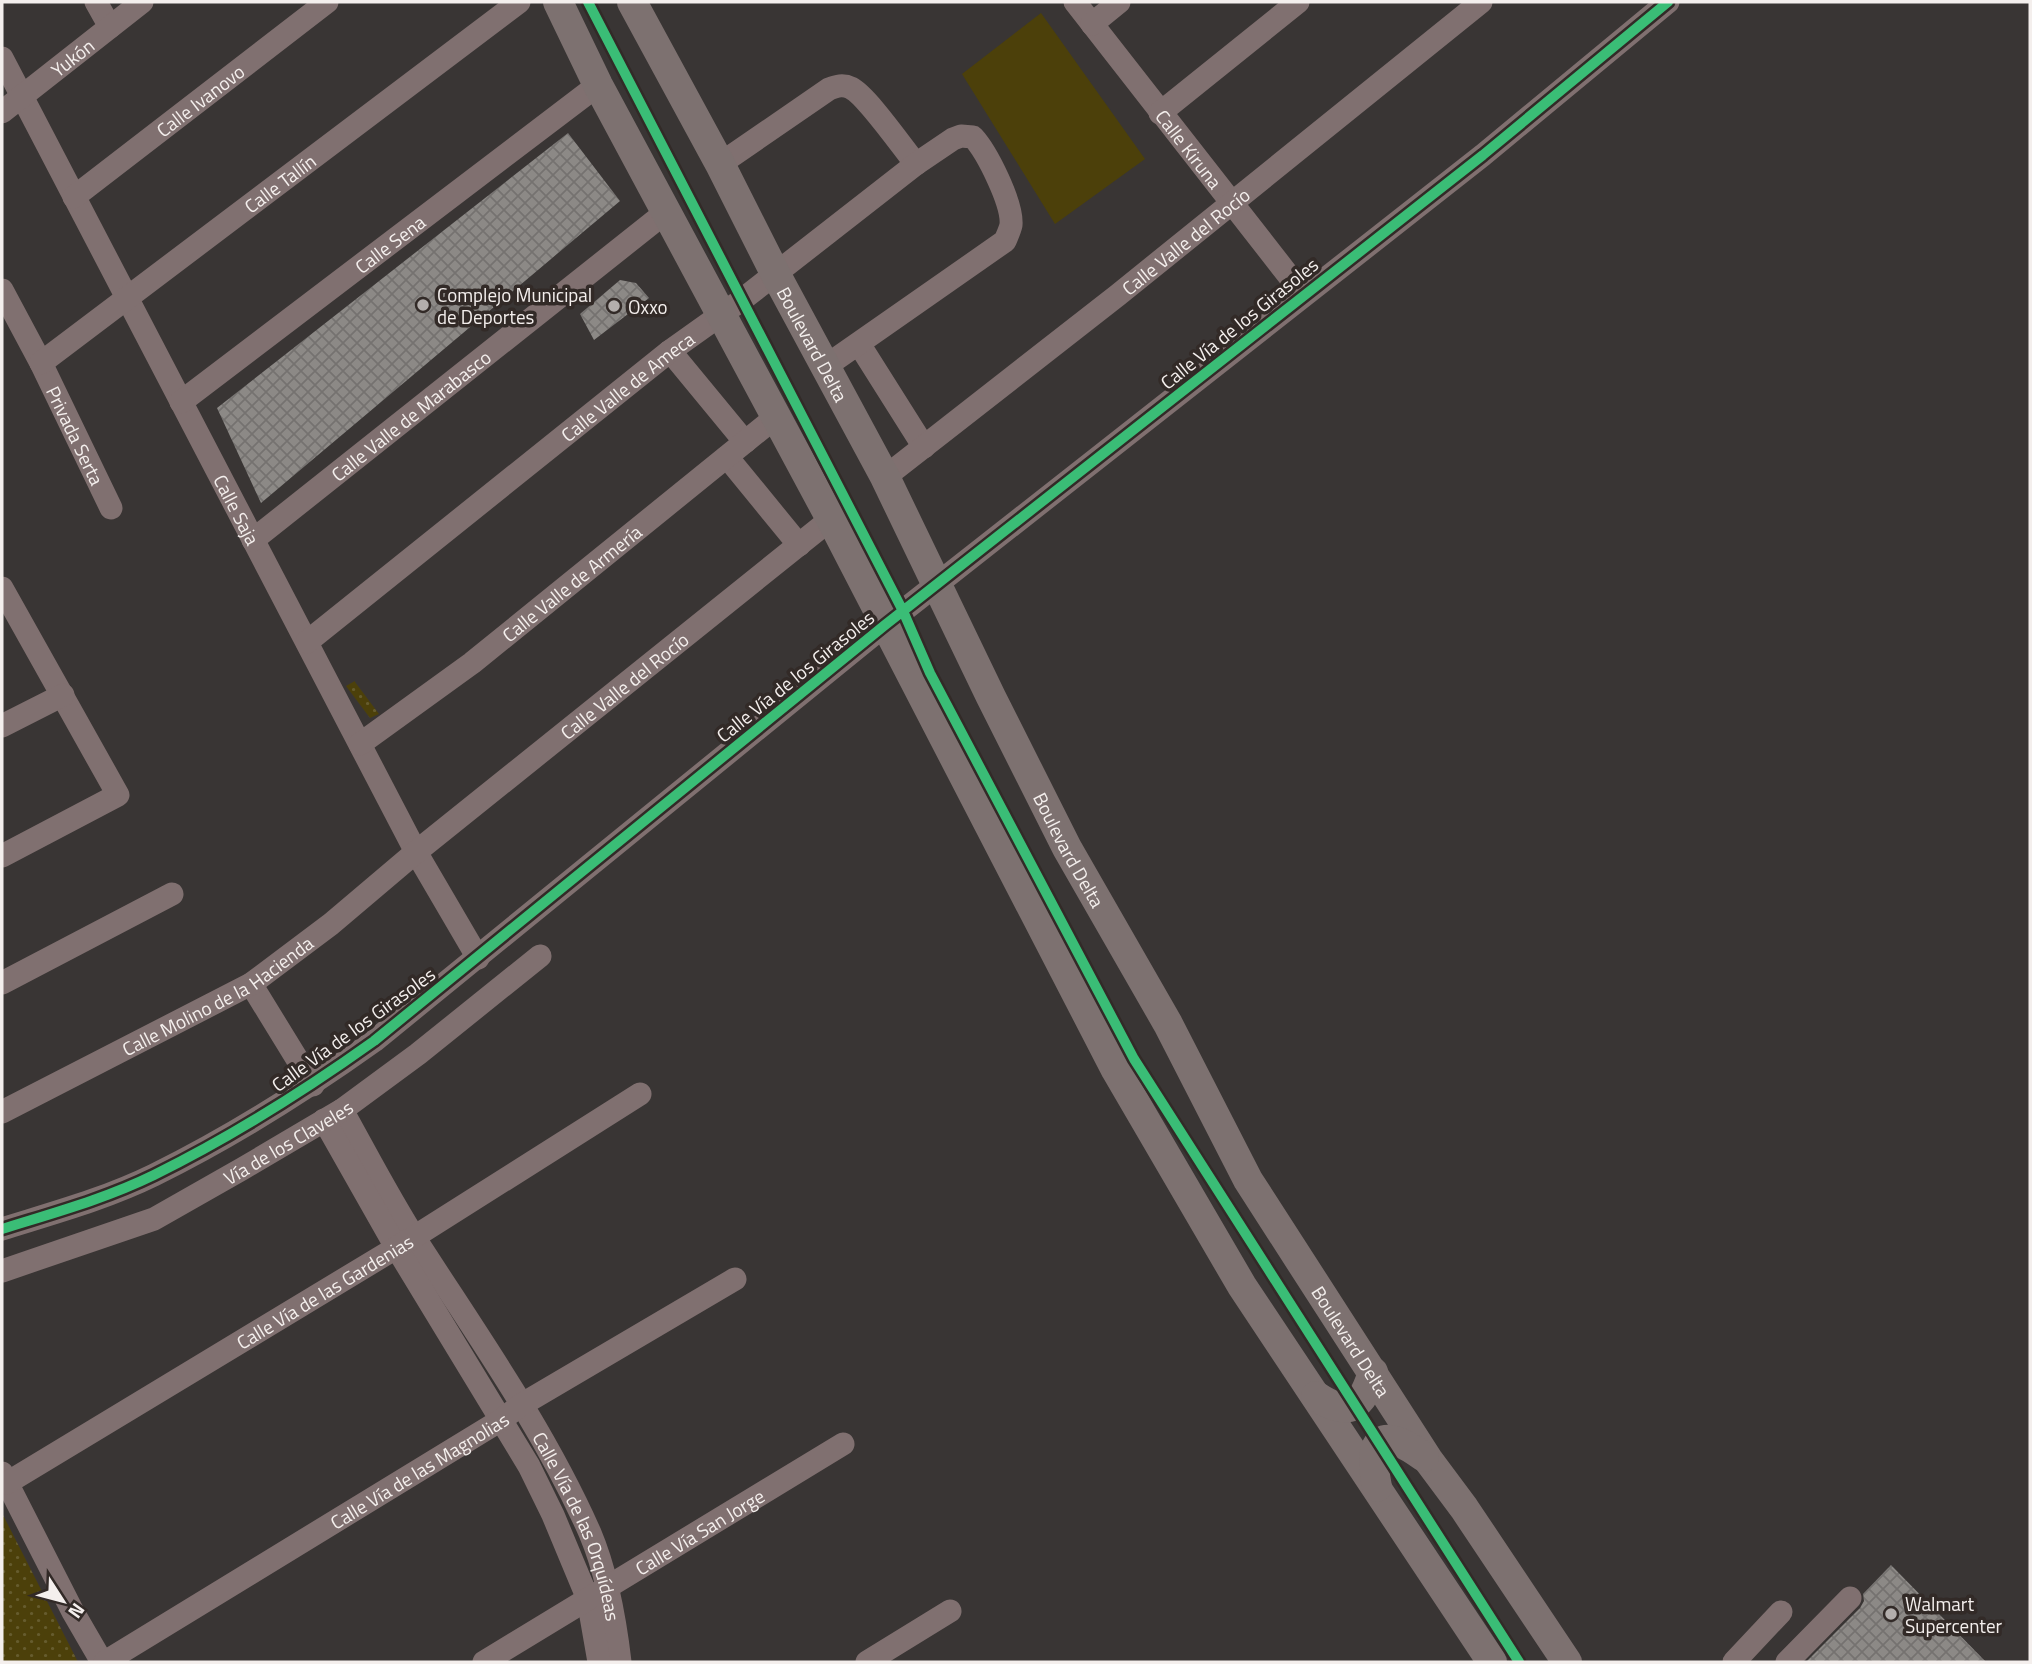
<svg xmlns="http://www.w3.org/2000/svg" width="2032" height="1664" font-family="'Titillium Web',sans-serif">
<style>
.park{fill:url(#park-dots)}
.pitch{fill:#4c400a}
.building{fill:url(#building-cross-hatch)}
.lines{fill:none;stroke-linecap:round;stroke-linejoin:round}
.minor{stroke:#807070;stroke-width:23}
.major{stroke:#7d7170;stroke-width:30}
.cycleway-casing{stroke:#322a27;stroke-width:15}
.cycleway{stroke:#3abd76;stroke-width:10}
.poi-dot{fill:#b3aeac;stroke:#322a27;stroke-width:2.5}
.labels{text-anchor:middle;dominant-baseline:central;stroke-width:7;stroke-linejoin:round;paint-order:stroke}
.street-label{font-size:19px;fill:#f4efed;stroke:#322a27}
.poi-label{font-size:19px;fill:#f4efed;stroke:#322a27;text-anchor:start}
</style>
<defs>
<pattern id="park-dots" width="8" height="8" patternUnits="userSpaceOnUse" patternTransform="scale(1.75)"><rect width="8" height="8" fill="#4c400a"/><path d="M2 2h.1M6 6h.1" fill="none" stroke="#665c2e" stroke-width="1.8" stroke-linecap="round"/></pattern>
<pattern id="building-cross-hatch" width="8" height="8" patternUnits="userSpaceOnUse" patternTransform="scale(1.75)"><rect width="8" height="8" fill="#8c8986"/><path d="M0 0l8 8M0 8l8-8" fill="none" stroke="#757270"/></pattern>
</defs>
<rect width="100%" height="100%" fill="#393534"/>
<path class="park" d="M355 681V682L379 714 370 718 346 686Z
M2 1513 78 1662H2Z"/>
<path class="pitch" d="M1041 13 1145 159 1055 224 962 74Z"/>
<path class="building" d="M568 133 620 201 261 503 217 408Z
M620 280 636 283 649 298 594 340 580 314Z
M1891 1565 1986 1662H1806L1860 1608 1864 1601 1863 1594Z"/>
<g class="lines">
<g class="minor">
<path d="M96 2 110 27"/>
<path id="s1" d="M1075 2 1303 294"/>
<path d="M1092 24 1119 2"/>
<path id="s2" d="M2 58 416 852 478 958"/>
<path id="s3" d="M2 112 142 2"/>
<path d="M1160 113 1298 2"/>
<path d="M720 164 829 89C837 86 843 84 851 88 866 95 903 148 916 164"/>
<path id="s4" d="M74 197 327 2"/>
<path id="s5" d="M2 290 41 363 111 508"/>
<path d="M859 344 924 447"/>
<path d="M670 351 745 442"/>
<path id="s6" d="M41 363 519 2"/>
<path id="s7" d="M181 402 598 85"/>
<path d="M727 457 799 545"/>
<path id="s8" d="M885 477 1118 295 1481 2"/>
<path id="s9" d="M253 540 666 212"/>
<path d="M2 588 118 795 2 856"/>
<path id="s10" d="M307 642 670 351 743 299 916 164 953 139 961 136 973 137C987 152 1013 204 1011 225 1010 230 1007 236 1005 241L826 366"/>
<path d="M2 726 63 695"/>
<path id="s11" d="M360 744 472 663 777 416"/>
<path d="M2 983 172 894"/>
<path d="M251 984 313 1085"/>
<path id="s12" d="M342 1110C366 1153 389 1198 416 1240 477 1335 544 1429 590 1533 607 1573 615 1619 620 1662"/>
<path id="s13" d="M2 1112 251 984 331 924 416 852 831 519"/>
<path d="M324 1120 396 1247 529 1466 553 1515 588 1599 599 1662"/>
<path d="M2 1229C53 1213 105 1199 154 1175 231 1137 304 1091 374 1041L885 625 1483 155 1668 2"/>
<path id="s14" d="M2 1271 154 1219 242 1169 342 1110 418 1054 540 956"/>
<path d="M2 1473 73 1612 102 1662"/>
<path id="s15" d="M7 1483 414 1237 640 1094"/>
<path id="s16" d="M105 1662 501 1420 521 1405 735 1279"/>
<path id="s17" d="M484 1662 843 1444"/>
<path d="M867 1662 950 1611"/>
<path d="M1734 1662 1781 1612"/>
<path d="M1787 1662 1850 1598"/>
</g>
<g class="major">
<path d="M558 2 598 85 831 519 1116 1070 1242 1286 1492 1662"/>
<path id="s18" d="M632 2 720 164 775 273 885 477 991 697 1067 848 1168 1024 1248 1180 1429 1461 1464 1508 1567 1662"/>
<path d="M1316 1396C1349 1418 1362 1408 1373 1372"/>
<path d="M1377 1487C1367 1437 1382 1426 1424 1457"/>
</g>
<g class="cycleway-casing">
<path id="cycleway" d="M588 2 903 611 930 673 1134 1059 1519 1662
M2 1229C53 1213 105 1199 154 1175 231 1137 304 1091 374 1041L885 625 1483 155 1668 2"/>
</g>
<use href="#cycleway" class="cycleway"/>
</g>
<g class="poi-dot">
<circle cx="423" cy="305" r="7"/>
<circle cx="614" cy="306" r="7"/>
<circle cx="1891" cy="1614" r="7"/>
</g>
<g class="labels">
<g class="street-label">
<text stroke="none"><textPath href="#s3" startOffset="89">Yukón</textPath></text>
<text stroke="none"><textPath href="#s4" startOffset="159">Calle Ivanovo</textPath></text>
<text stroke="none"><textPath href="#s1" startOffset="186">Calle Kiruna</textPath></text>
<text stroke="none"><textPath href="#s6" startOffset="299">Calle Tallín</textPath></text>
<text stroke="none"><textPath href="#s8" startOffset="382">Calle Valle del Rocío</textPath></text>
<text stroke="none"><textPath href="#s7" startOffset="262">Calle Sena</textPath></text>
<text transform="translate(1239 323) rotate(-39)">Calle Vía de los Girasoles</text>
<text stroke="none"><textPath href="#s18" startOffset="387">Boulevard Delta</textPath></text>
<text stroke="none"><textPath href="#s10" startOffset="410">Calle Valle de Ameca</textPath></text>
<text stroke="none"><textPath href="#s9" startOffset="201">Calle Valle de Marabasco</textPath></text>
<text stroke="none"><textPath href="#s5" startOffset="163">Privada Serta</textPath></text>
<text stroke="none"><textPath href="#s2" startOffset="509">Calle Saja</textPath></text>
<text stroke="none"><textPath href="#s11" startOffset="266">Calle Valle de Armería</textPath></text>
<text transform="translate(795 676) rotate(-39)">Calle Vía de los Girasoles</text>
<text stroke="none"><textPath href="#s13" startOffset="758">Calle Valle del Rocío</textPath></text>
<text stroke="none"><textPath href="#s18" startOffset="954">Boulevard Delta</textPath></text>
<text stroke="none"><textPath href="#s13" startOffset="245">Calle Molino de la Hacienda</textPath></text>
<text transform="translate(353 1029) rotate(-36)">Calle Vía de los Girasoles</text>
<text stroke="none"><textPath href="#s14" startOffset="315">Vía de los Claveles</textPath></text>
<text stroke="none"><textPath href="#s15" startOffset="371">Calle Vía de las Gardenias</textPath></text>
<text stroke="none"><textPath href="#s18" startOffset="1521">Boulevard Delta</textPath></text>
<text stroke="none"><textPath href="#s16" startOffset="368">Calle Vía de las Magnolias</textPath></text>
<text stroke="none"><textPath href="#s12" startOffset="480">Calle Vía de las Orquídeas</textPath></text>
<text stroke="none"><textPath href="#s17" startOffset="252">Calle Vía San Jorge</textPath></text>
</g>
<g class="poi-label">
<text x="437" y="294">Complejo Municipal<tspan x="437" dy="22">de Deportes</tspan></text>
<text x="628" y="306">Oxxo</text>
<text x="1905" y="1603">Walmart<tspan x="1905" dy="22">Supercenter</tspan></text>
</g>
</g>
<rect width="2032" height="1664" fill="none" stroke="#f4efed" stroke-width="7"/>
<g transform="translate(63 1601) rotate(126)" stroke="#322a27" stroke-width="5" paint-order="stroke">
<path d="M0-5L12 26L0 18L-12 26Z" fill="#f4efed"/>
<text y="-10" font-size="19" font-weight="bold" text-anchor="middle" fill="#f4efed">N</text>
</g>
</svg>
